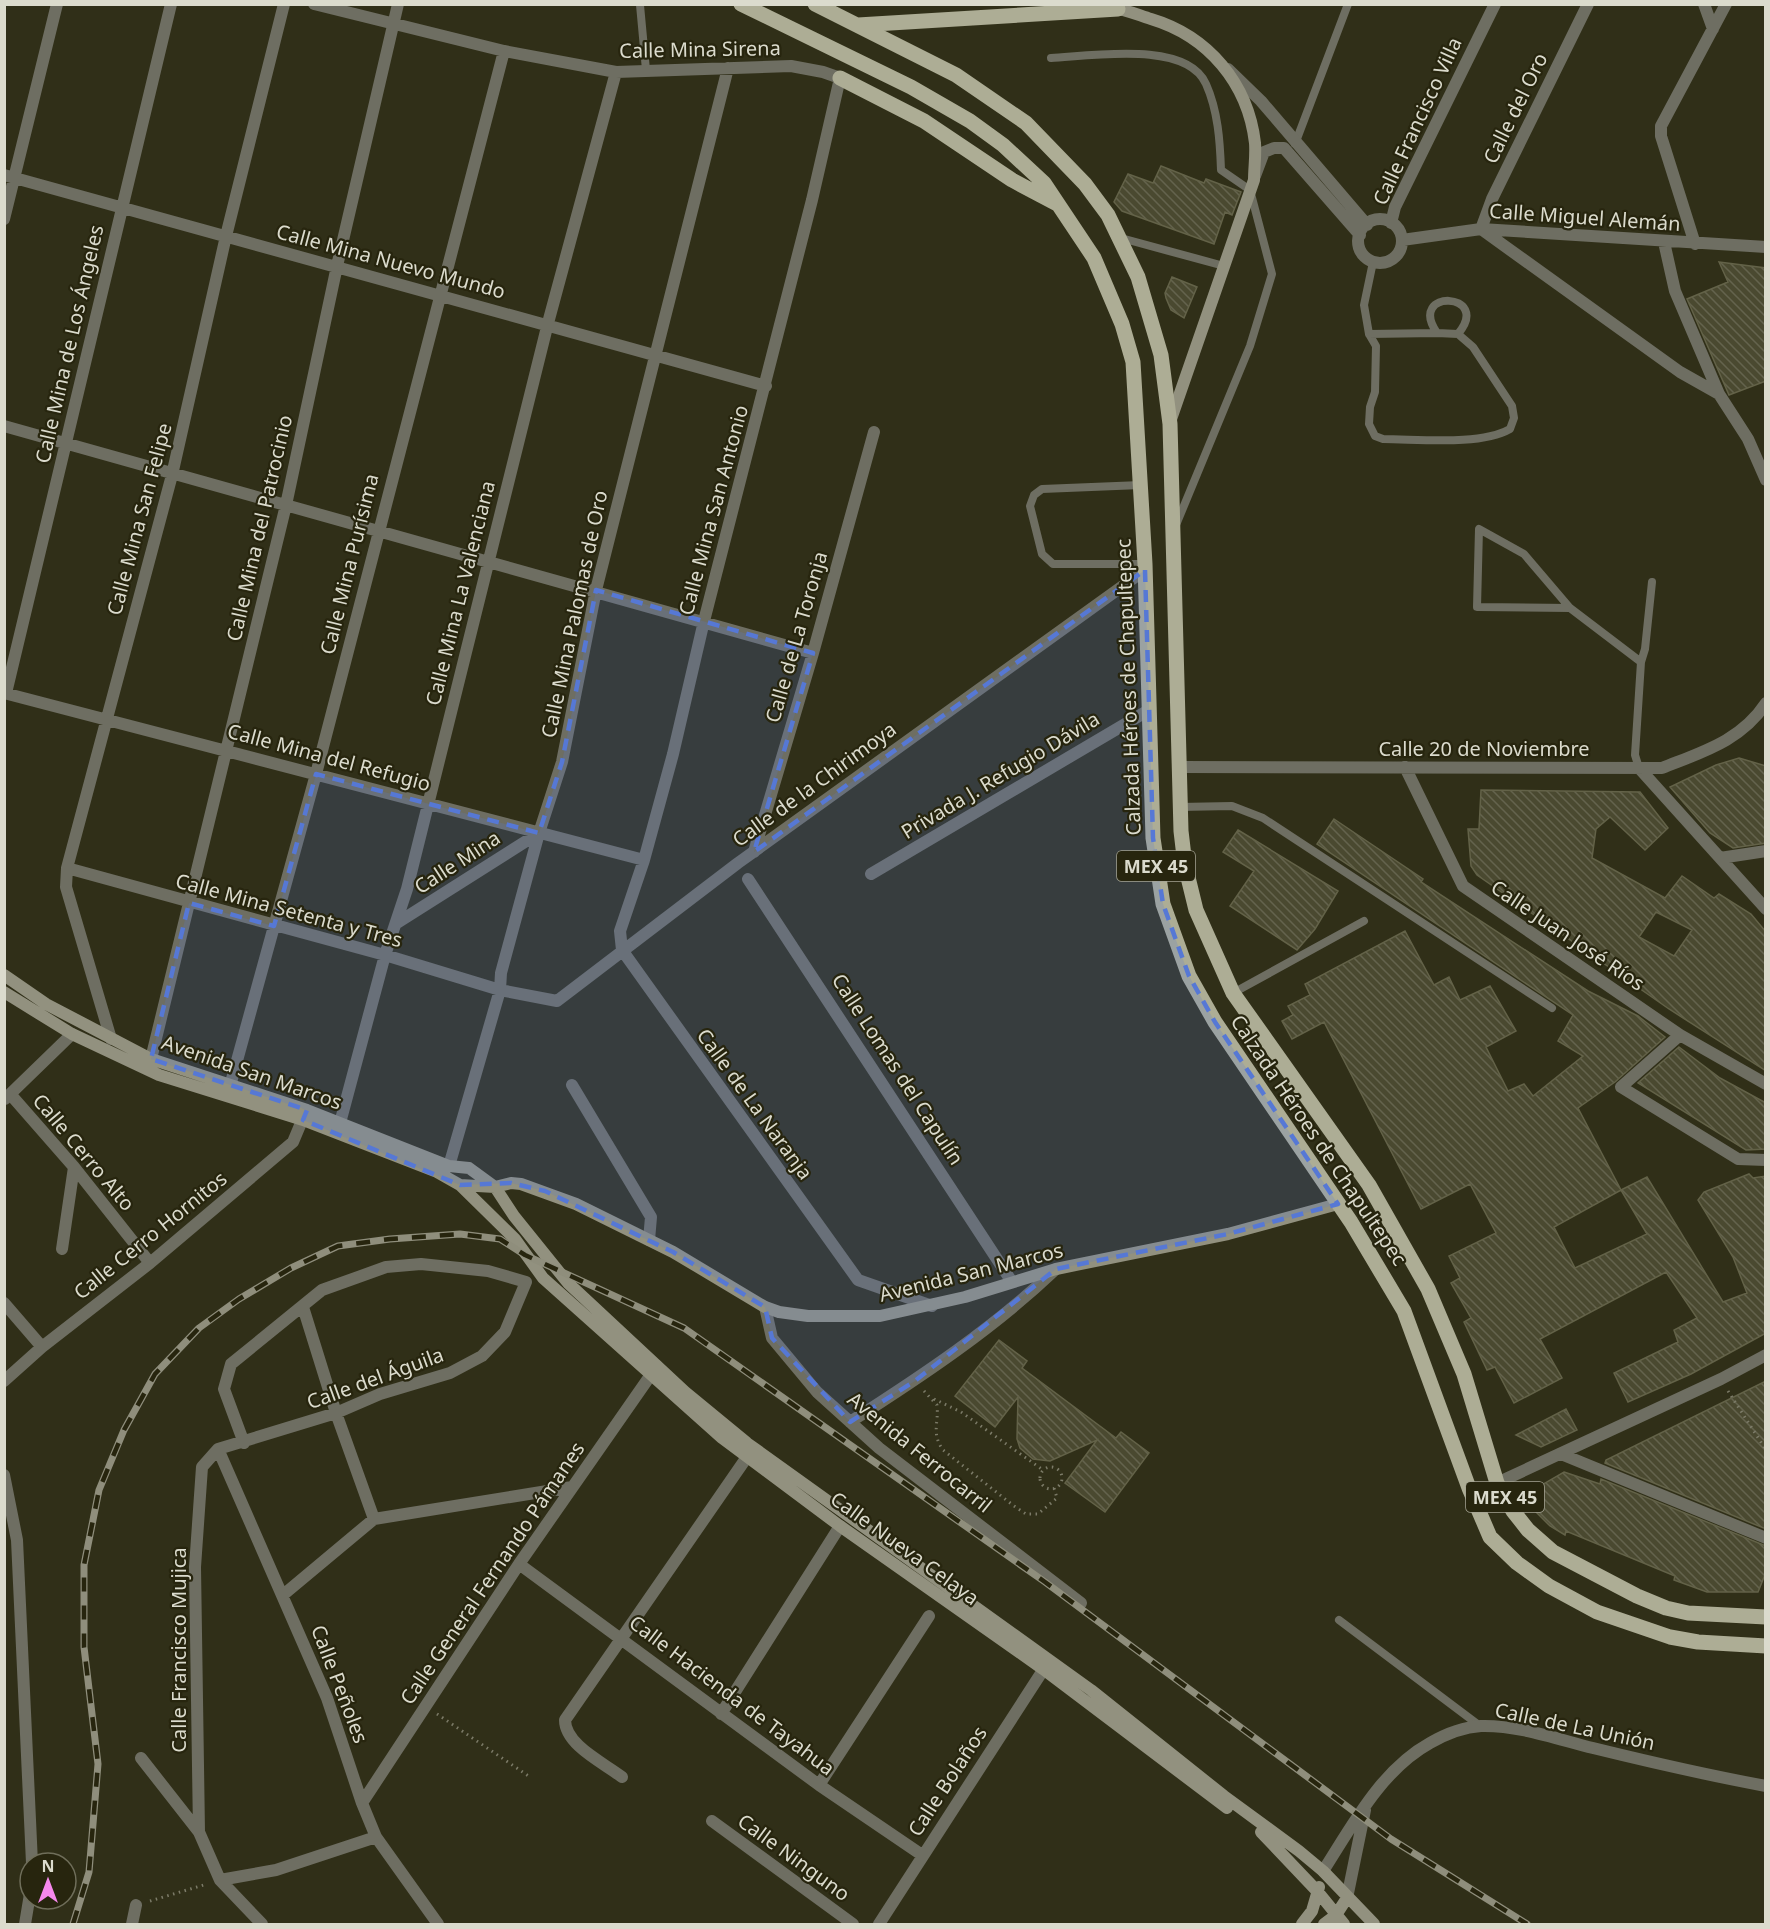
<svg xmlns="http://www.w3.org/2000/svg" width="1770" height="1929" font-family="'Noto Sans',sans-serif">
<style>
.building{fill:url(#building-back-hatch);stroke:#636248;stroke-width:1.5;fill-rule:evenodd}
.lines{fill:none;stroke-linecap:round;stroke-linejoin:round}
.path{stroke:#7c7b68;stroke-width:3;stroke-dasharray:1.5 4.5;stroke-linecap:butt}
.lane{stroke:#6e6e62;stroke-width:8}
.street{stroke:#6e6e62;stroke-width:12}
.secondary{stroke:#92917f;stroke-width:12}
.primary{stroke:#adad95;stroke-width:15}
.rail-casing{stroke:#8f8e7c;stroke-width:7}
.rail{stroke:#27250e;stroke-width:4.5;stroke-dasharray:14;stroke-linecap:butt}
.marked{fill:#5678d5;fill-opacity:0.2;stroke:#5678d5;stroke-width:4.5;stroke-dasharray:12 8;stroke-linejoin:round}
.labels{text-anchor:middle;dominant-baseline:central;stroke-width:4.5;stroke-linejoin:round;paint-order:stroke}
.shield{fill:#27250e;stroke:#a5a494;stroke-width:1.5}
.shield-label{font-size:18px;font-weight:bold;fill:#dbdbcd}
.street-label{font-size:20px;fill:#dbdbcd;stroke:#27250e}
</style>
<defs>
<pattern id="building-back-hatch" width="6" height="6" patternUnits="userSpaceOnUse" patternTransform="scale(1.5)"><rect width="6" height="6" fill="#4a4930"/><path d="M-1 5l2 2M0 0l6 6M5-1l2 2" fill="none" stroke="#64634d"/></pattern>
</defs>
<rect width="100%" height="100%" fill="#302f18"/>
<path class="building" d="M1161 166 1204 183 1206 179 1241 192 1232 215 1225 212 1214 244 1122 211 1114 202 1128 174 1153 183Z
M1719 262 1766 268V381L1729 395 1687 299 1728 282Z
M1172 277 1197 287 1184 318 1171 310 1166 298 1165 293Z
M1739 758 1766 766V843L1733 848 1710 833 1670 787 1716 765Z
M1481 790 1640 792 1668 828 1645 850 1610 817 1596 829 1592 858 1665 898 1682 876 1714 898 1719 894 1751 914 1766 932V1071L1669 1009 1477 875 1471 866 1468 829H1479ZM1656 912 1692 930 1674 956 1639 937Z
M1334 819 1423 879 1421 882 1588 991 1638 1016 1665 1037 1615 1082 1578 1108 1621 1190 1647 1177 1723 1302 1747 1293 1733 1257 1698 1200 1704 1192 1749 1174 1753 1178 1766 1176V1333L1691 1374 1628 1402 1614 1373 1678 1342 1674 1330 1697 1318 1666 1272 1540 1339 1562 1378 1514 1403 1495 1367 1487 1370 1464 1322 1471 1318 1451 1283 1460 1278 1449 1256 1496 1233 1470 1184 1421 1209 1324 1022 1292 1039 1282 1021 1293 1015 1288 1006 1310 995 1305 984 1405 931 1434 985 1449 977 1460 1000 1490 986 1516 1031 1486 1047 1508 1091 1524 1084 1533 1096 1583 1056 1558 1041 1573 1015 1317 844ZM1621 1190 1647 1234 1575 1268 1554 1227Z
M1238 830 1338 891 1315 929 1297 950 1230 906 1254 871 1223 852Z
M1679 1047 1720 1078 1766 1103V1149L1746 1150 1638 1083Z
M999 1340 1027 1361 1022 1368 1116 1438 1121 1432 1149 1453 1105 1512 1065 1483 1097 1440 1050 1461 1033 1459 1020 1448 1017 1439 1018 1397 995 1427 955 1396Z
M1766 1381V1529L1605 1463 1606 1460Z
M1566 1409 1577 1430 1541 1447 1516 1435Z
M1564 1472 1600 1484 1601 1479 1766 1546V1572L1758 1592H1707L1674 1580 1675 1576 1566 1531 1565 1535 1550 1526 1521 1497Z"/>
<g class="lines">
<path class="path" d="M924 1391 937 1405C939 1423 931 1433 943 1450L1014 1506 1026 1514H1038L1057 1498 1054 1488
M1728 1391 1766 1450
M934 1399 961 1412 1043 1470
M1040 1478a11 11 0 1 1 22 0a11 11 0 1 1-22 0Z
M437 1714 530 1777
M150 1901 207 1884"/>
<path class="lane" d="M640 5 646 70
M1051 58C1090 56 1187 40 1206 84 1218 111 1220 141 1221 170L1250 190 1272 274 1250 346 1176 525
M1295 144 1348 4
M1121 238 1224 266
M1373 262 1364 305 1369 334 1376 346 1375 392 1370 407 1369 424 1375 436 1383 439C1418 439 1480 446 1510 429L1514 418 1512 406 1473 347 1458 334 1437 333C1406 288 1493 292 1458 334
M1369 334 1437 333
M1141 485 1042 489 1034 495 1030 506 1042 554 1053 564H1145
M1570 608 1524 554 1479 529 1477 607 1570 608 1641 662
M1639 768 1635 755 1641 662 1645 649 1652 582
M1179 807 1232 806 1263 818 1552 1008
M1233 993 1364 921
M1339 1620 1480 1726"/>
<path class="street" d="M314 4 504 51 616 72 791 66 823 72 840 78 812 200 704 621 673 754 644 860 620 931 622 950 858 1280 932 1306
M1588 4 1492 199 1481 229 1680 372 1719 394 1748 439 1766 480
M1704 4 1713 29
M1228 69 1261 101 1367 225
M4 175 766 386
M1255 176 1264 152 1274 148H1284L1360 235
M4 219 57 4
M1358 241a22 22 0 1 1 44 0a22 22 0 1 1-44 0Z
M1391 223 1395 207 1495 4
M1402 240 1481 229 1766 247
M1664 242 1675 291 1719 394
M1695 244 1661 136V126L1726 4
M4 426 813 653
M4 693 644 860
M6 693C62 464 114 234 171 4
M1180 767 1662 768C1702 752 1741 741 1766 703
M1405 767 1463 886 1680 1035 1766 1084
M1639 768 1766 909
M754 852 813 653 874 432
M1720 858 1766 851
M67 868 385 955 500 990 557 1001 738 863 1145 570
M871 874 1149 710
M748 879 1012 1282
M397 923 539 833
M1680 1035 1621 1087 1738 1159 1766 1160
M111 1039 66 887 67 868 172 475 226 236 284 4
M151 1059 286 505 337 266 398 4
M572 1085 651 1217 649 1240
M230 1086 316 774 504 51
M11 1095 74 1167 150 1263
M5 1099 72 1034
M340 1123 385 955 407 889 548 323 616 72
M449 1166 500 990 501 973 539 833 562 762 596 590 728 68
M62 1249 74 1167
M4 1303 42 1347
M303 1307 336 1413 374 1519
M765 1307 772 1338 817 1392 879 1448 1081 1603
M4 1381 42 1347 150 1263 293 1142 306 1111
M850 1422C922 1376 994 1328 1056 1269
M244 1443 224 1389 231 1364 322 1290 386 1267 421 1264 488 1271 526 1282 505 1332 482 1356 450 1373 380 1394 336 1413 218 1449 202 1467 195 1567 199 1832 220 1880 262 1924
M218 1449 327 1698 362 1803 376 1837 438 1924
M1561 1454 1766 1538
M4 1475 17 1540 32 1863
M1497 1483 1721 1379 1766 1355
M519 1564 819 1785 922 1855
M283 1595 374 1519 572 1487
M721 1714 840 1526
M141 1758 199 1832
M622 1777C604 1763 565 1745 565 1720L747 1457
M819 1785 929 1616
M362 1803 519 1564 657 1366
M712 1821 853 1924
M1323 1871C1352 1826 1381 1770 1430 1743 1444 1735 1464 1727 1481 1726 1518 1725 1557 1739 1593 1748 1650 1762 1707 1775 1766 1786
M220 1880 276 1870 376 1837
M1347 1898 1365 1810
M25 1924 30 1894
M132 1924 136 1905
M879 1924 1049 1661"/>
<path class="secondary" d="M1111 8C1125 9 1138 15 1151 19 1208 36 1248 83 1255 143 1256 155 1254 168 1254 180L1170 422
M4 975 46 1004 151 1059 307 1110 449 1166 469 1168 495 1187 514 1216 568 1283 685 1392 747 1443 1091 1690 1224 1796 1299 1851 1323 1871 1374 1924
M4 992 72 1034 159 1075 303 1120 437 1172 460 1185 495 1187 511 1183 521 1184 576 1204 673 1252 765 1307 779 1312 808 1316H880L965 1297 1056 1269 1228 1234 1338 1204
M460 1185 515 1239 543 1278 722 1438 840 1526 1043 1669 1227 1808
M1261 1832 1318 1892 1344 1924
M1302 1924 1312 1911 1319 1887
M1324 1924 1336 1915 1347 1898"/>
<path class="primary" d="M741 4 911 87 970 121 1003 145 1044 183 1094 258 1122 324 1133 362 1145 564 1153 838 1163 904 1189 976 1215 1022 1351 1222 1404 1311 1469 1488 1490 1537 1517 1563 1549 1586 1597 1612 1670 1637 1698 1642 1766 1646
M815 4 956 75 1026 123 1085 184 1108 215 1138 277 1161 355 1170 424 1181 831 1185 865 1196 910 1233 993 1369 1185 1428 1289 1464 1374 1497 1483 1513 1511 1528 1530 1553 1552 1637 1596 1666 1608 1688 1613 1766 1617
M858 25 1118 9
M840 78 924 121 1012 180 1057 204"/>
<g class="rail-casing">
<path id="rail" d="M73 1924 89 1872 98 1764 84 1647V1565L99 1490 124 1430 155 1374 199 1328 239 1299 291 1268 338 1246 390 1239 460 1234 500 1239 525 1255 684 1328 1045 1582 1391 1839 1527 1924"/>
</g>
<use href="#rail" class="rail"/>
</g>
<path class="marked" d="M1145 570 1153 838 1163 904 1189 976 1215 1022 1338 1204 1228 1234 1056 1269 915 1381 850 1422 772 1338 765 1307 673 1252 545 1191 511 1183 460 1185 303 1120 307 1110 151 1059 189 903 274 926 316 774 539 833 562 762 596 590 813 653 754 852Z"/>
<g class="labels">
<g class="shield">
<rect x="1117" y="851" width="78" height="30" rx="4.5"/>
<rect x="1466" y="1482" width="78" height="30" rx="4.5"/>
</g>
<g class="shield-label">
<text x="1156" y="866">MEX 45</text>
<text x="1505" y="1497">MEX 45</text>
</g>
<g class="street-label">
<text transform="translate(700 49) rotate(-1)">Calle Mina Sirena</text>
<text transform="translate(1515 108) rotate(-64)">Calle del Oro</text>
<text transform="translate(1417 121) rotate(-65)">Calle Francisco Villa</text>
<text transform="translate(1585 217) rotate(4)">Calle Miguel Alemán</text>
<text transform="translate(391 261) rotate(15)">Calle Mina Nuevo Mundo</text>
<text transform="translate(69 344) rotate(-77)">Calle Mina de Los Ángeles</text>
<text transform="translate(713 510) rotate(-75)">Calle Mina San Antonio</text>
<text transform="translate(139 519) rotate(-75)">Calle Mina San Felipe</text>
<text transform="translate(259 528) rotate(-77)">Calle Mina del Patrocinio</text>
<text transform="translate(349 564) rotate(-76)">Calle Mina Purísima</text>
<text transform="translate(460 593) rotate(-76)">Calle Mina La Valenciana</text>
<text transform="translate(574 614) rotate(-78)">Calle Mina Palomas de Oro</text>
<text transform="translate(796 637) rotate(-74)">Calle de La Toronja</text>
<text transform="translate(1128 687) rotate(-92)">Calzada Héroes de Chapultepec</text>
<text x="1484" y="748">Calle 20 de Noviembre</text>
<text transform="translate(329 757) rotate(15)">Calle Mina del Refugio</text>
<text transform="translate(1000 775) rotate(-31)">Privada J. Refugio Dávila</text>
<text transform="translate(814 784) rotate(-36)">Calle de la Chirimoya</text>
<text transform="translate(457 862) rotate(-33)">Calle Mina</text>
<text transform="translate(289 910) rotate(15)">Calle Mina Setenta y Tres</text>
<text transform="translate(1568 935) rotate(34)">Calle Juan José Ríos</text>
<text transform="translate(898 1069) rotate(57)">Calle Lomas del Capulín</text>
<text transform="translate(252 1072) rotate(19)">Avenida San Marcos</text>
<text transform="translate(755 1104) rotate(54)">Calle de La Naranja</text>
<text transform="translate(1319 1140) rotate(56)">Calzada Héroes de Chapultepec</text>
<text transform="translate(84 1152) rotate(50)">Calle Cerro Alto</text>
<text transform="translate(150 1235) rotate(-39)">Calle Cerro Hornitos</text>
<text transform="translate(971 1272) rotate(-14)">Avenida San Marcos</text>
<text transform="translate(375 1378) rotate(-20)">Calle del Águila</text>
<text transform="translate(920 1452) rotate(39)">Avenida Ferrocarril</text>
<text transform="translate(905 1548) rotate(36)">Calle Nueva Celaya</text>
<text transform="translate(492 1573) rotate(-56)">Calle General Fernando Pámanes</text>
<text transform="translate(178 1650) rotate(-90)">Calle Francisco Mujica</text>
<text transform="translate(340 1684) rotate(69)">Calle Peñoles</text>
<text transform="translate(732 1695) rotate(37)">Calle Hacienda de Tayahua</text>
<text transform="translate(1575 1726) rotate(12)">Calle de La Unión</text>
<text transform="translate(947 1781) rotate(-57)">Calle Bolaños</text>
<text transform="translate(794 1857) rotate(36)">Calle Ninguno</text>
</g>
</g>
<rect width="1770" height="1929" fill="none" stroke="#dbdbcd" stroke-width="12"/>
<g transform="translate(48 1881)"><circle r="28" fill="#27250e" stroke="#6f6e5a" stroke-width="1.5"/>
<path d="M0-4.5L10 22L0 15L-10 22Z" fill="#f688ed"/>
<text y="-9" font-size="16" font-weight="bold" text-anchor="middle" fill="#dbdbcd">N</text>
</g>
</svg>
